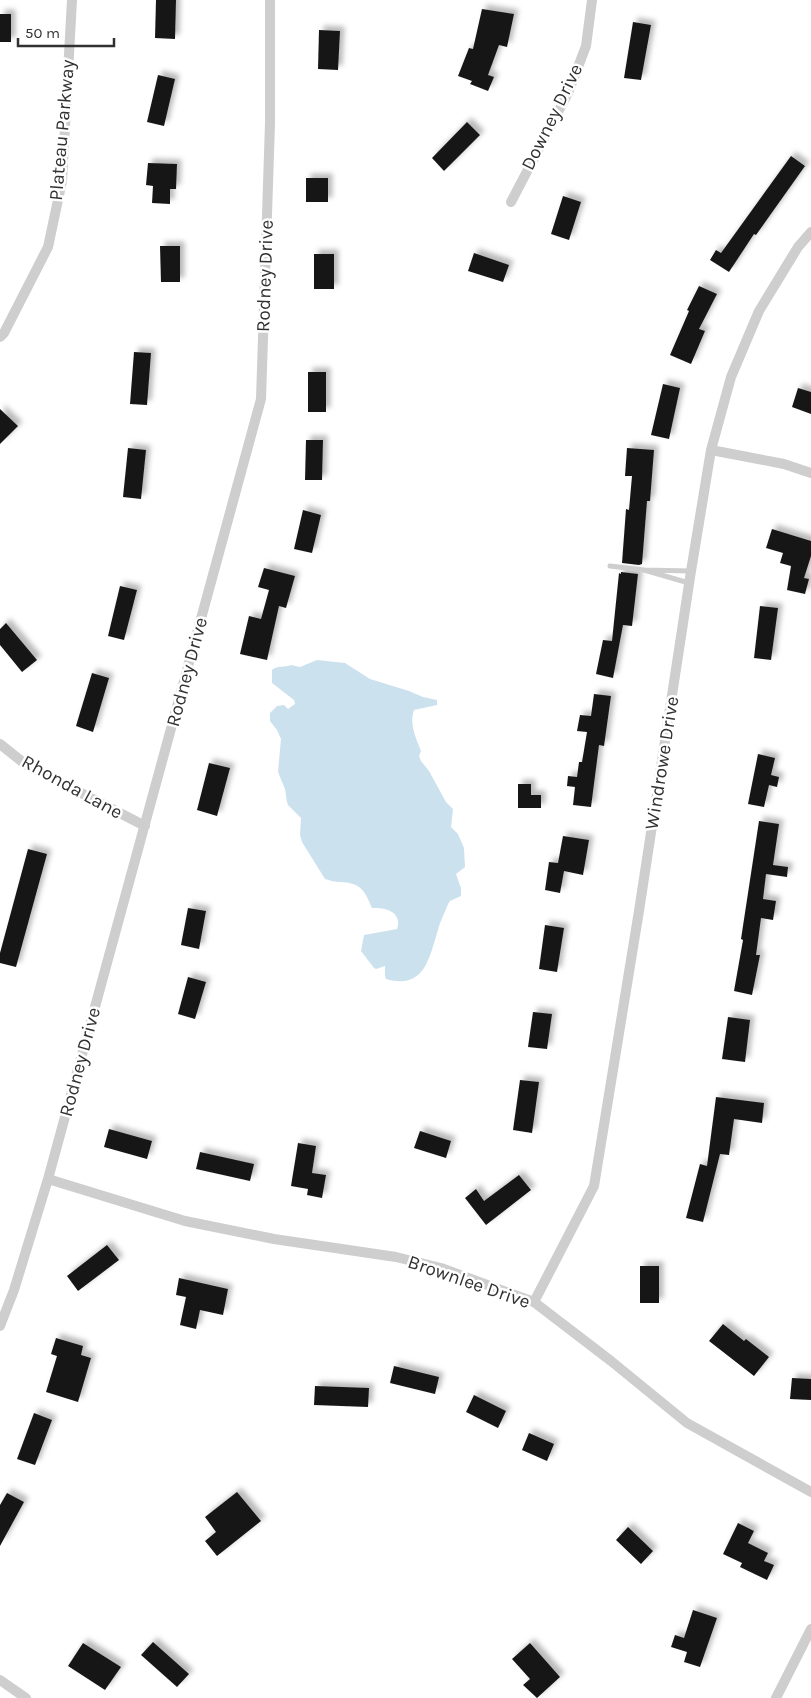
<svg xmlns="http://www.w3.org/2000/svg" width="811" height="1698" font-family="Karla,sans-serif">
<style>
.water{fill:#cce1ee}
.building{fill:#181818;filter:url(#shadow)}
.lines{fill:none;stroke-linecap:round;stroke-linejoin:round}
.lane{stroke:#cecece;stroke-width:5}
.street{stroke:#cecece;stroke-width:10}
.labels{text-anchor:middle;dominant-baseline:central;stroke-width:5;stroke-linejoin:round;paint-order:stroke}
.street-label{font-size:19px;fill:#313131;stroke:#fff}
</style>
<defs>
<filter id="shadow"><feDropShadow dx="4.5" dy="-4.5" stdDeviation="2.5" flood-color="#0004"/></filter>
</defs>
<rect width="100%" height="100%" fill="#fff"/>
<path class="water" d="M317 660 345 663 370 679 409 691 423 697 437 700V705L414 710C409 725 416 738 421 751L419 756 421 761 429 771 446 802 453 809 451 827 458 834 464 848 465 867 456 874 461 888V896L450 901 448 904C445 913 440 921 438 930 429 958 425 990 386 979L385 976V966L376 969 374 968 361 951 364 935 397 929C403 912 385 907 372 908 365 892 362 883 341 882 335 882 331 881 325 879L302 842 300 835 301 818 288 805 287 802 285 789 278 772 281 739 277 730 270 721V713L277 706 284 705 288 709 295 704 294 700 272 683V670C277 665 285 668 291 665L300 667Z"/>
<path class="building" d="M156 0H176L175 39 155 38Z
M482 9 514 14 507 47 499 45 488 75 494 77 488 91 470 84 472 81 458 76 469 48 473 49Z
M0 14H11V42H0Z
M633 22 651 25 641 80 624 78Z
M319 30 340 31 338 70 318 69Z
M158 75 175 79 164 126 147 122Z
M467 122 480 135 444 171 432 158Z
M791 156 805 166 756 235 754 234 729 272 710 260 716 250 721 253Z
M148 163 177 164 176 189H170V204L152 203 153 186 146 185Z
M306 178H328V202H306Z
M563 196 581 202 569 240 551 234Z
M160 246H180V282H161Z
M474 253 509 265 503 282 468 271Z
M314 254H334V289H314Z
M699 286 717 294 699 329 705 331 691 364 670 355 689 311 687 310Z
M134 352 151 353 147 405 130 404Z
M308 372H326V412H308Z
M663 384 680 388 669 439 651 435Z
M798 388 811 392V414L792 407Z
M0 409 18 426 0 444Z
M306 440H323L322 480H305Z
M128 448 146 450 141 499 123 497Z
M627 448 654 450 650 501H647L642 564 639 565 622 563 626 509 629 510 632 476H625Z
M303 510 321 515 312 553 294 549Z
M772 529 811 541V556L804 578 809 579 805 594 787 590 791 566 780 563 783 553 766 548Z
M264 568 295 576 286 608 279 606 267 660 240 654 249 616 261 619 269 590 258 587Z
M621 572 638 574 632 626 623 625 613 678 596 674 603 640 612 641 619 573 621 574Z
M120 586 137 590 124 640 108 636Z
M760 606 778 608 771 660 754 658Z
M6 623 37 660 22 672 0 645V629Z
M92 673 109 678 93 732 76 726Z
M594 694 611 696 604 746 599 745 591 807 573 805 575 787 567 786 568 776 577 777 579 762H582L587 732 577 731 580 715 591 716Z
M758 754 775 758 771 775 779 777 777 787 769 785 764 807 748 804Z
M209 763 230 768 217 816 197 810Z
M518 784H531V795H541V808H518Z
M759 821 779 824 773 865 788 867 787 877 766 874 763 899 776 901 773 920 761 918 756 955H760L752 995 734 991 743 940 741 939Z
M563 836 589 840 583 875 564 871 560 893 545 890 549 862 558 863Z
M28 849 47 854 16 967 0 963V953Z
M188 908 206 911 199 949 181 945Z
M545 925 564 928 557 972 539 969Z
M188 977 206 982 195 1019 178 1014Z
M533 1012 552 1014 547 1049 528 1047Z
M728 1017 750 1020 745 1062 722 1059Z
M520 1080 539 1082 532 1133 513 1130Z
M716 1097 764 1103 762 1123 734 1119 729 1155 720 1154 703 1222 686 1218 700 1164 707 1166Z
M109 1129 152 1141 147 1159 104 1147Z
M420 1131 451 1141 446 1158 414 1148Z
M298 1143 316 1146 312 1173 326 1175 322 1198 307 1195 308 1189 291 1186Z
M200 1152 254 1164 250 1181 196 1169Z
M519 1175 531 1190 486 1225 465 1198 476 1189 484 1201Z
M107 1245 119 1260 78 1291 67 1276Z
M640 1266H659V1303H640Z
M179 1278 228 1289 223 1315 200 1310 196 1329 180 1325 186 1297 176 1295Z
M723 1324 744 1341 746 1339 769 1357 754 1376 709 1341Z
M56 1338 83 1346 81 1355 91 1358 78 1402 46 1392 57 1356 51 1354Z
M394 1366 439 1377 435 1394 390 1383Z
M792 1378 811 1379V1400L790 1399Z
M315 1386 369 1388 368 1407 314 1405Z
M474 1395 506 1411 498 1428 466 1412Z
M34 1413 52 1420 35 1465 17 1459Z
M529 1433 554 1444 547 1461 522 1450Z
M237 1492 261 1521 217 1556 205 1541 216 1532 205 1517Z
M7 1493 24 1502 0 1546V1505Z
M738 1523 754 1531 748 1543 768 1553 764 1561 774 1565 767 1580 740 1567 742 1563 723 1554Z
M628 1527 653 1551 641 1564 616 1540Z
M693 1610 717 1618 700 1667 684 1662 687 1652 671 1647 675 1635 684 1638Z
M153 1642 189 1674 177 1687 141 1655Z
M83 1643 121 1667 105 1690 68 1666Z
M530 1643 560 1677 537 1698 523 1685 530 1679 512 1659Z"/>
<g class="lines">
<path class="lane" d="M610 566 644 570
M689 583 644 570 691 571"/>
<path class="street" d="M511 202 568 93 586 46 592 0
M0 337 4 333 48 247 62 181 72 0
M711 450 784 464 811 473
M0 744 25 764 145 826
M48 1179 185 1221 274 1239 396 1257 441 1268 534 1302 611 1361 687 1423 811 1492
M534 1302 594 1186 639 911 691 571 711 450 731 377 759 311 798 247 811 232
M0 1326 14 1290 48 1179 261 399 270 123V0
M0 1680 26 1698
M776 1698 811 1629"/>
</g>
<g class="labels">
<g class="street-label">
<text transform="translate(552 117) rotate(-64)">Downey Drive</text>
<text transform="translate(62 130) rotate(-85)">Plateau Parkway</text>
<text transform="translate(265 276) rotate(-88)">Rodney Drive</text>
<text transform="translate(187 672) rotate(-75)">Rodney Drive</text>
<text transform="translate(662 763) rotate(-81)">Windrowe Drive</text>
<text transform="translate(72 787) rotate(29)">Rhonda Lane</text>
<text transform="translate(80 1062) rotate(-75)">Rodney Drive</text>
<text transform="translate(469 1282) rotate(19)">Brownlee Drive</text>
</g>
</g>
<path d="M18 38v8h96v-8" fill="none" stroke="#313131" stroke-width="2.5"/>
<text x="25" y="38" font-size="15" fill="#313131" stroke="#ffffff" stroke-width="4" paint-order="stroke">50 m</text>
</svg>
